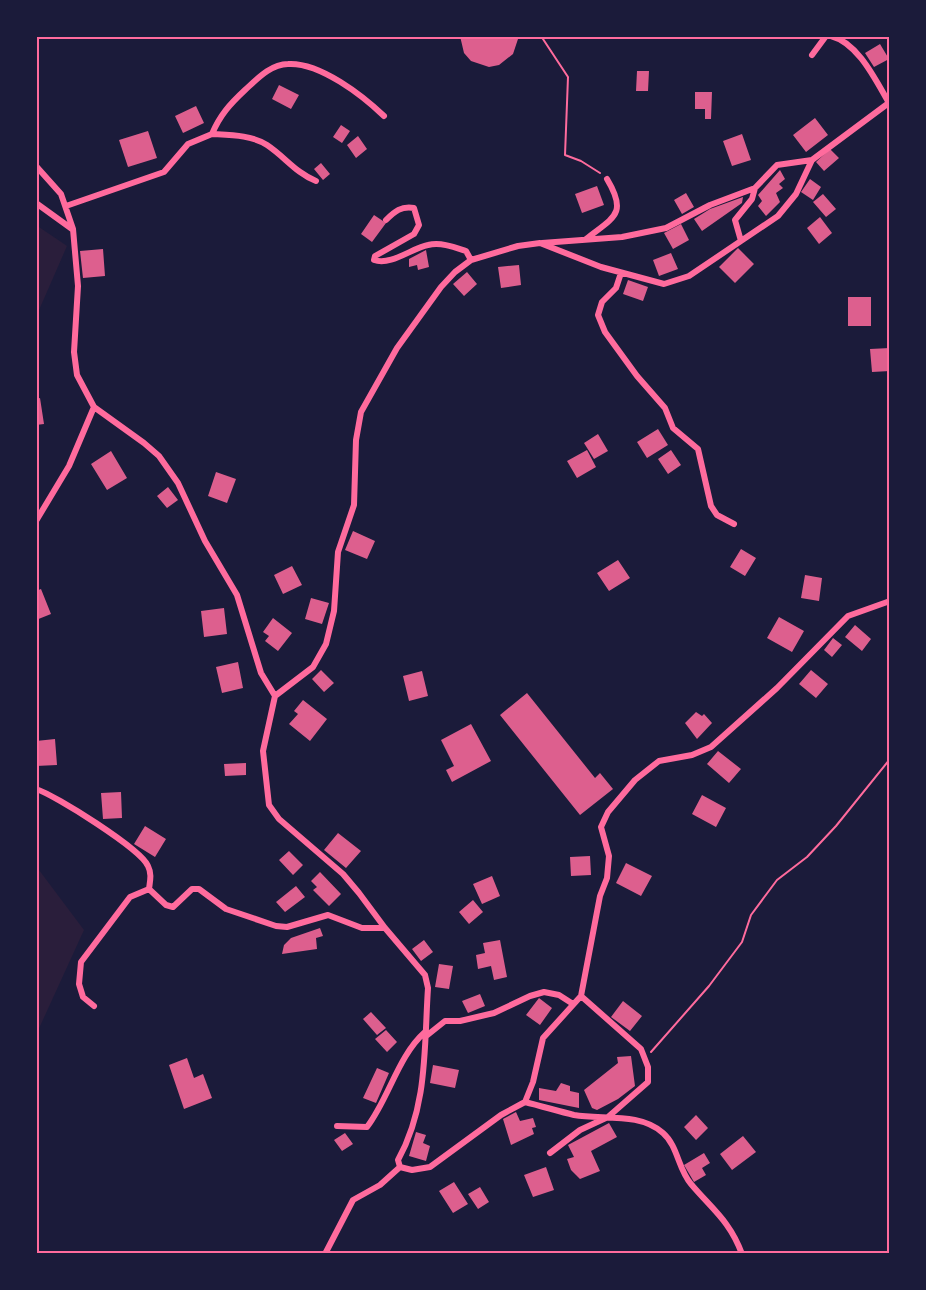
<svg xmlns="http://www.w3.org/2000/svg" width="926" height="1290" font-family="Signika,sans-serif">
<style>
.green{fill:#2a1e3b}
.building{fill:#dd5f8e}
.lines{fill:none;stroke-linecap:round;stroke-linejoin:round}
.path{stroke:#ff6b9d;stroke-width:2}
.minor{stroke:#ff6b9d;stroke-width:6}
.neatline{fill:none;stroke:#ff6b9d;stroke-width:2}
</style>
<rect width="100%" height="100%" fill="#1b1b3a"/>
<path class="green" d="M36 225 67 246 36 317Z
M36 866 84 930 36 1035Z"/>
<path class="building" d="M460 36H519L513 54 499 65 489 67 471 61 464 53Z
M880 44 889 59 874 67 865 53Z
M637 71H649L648 91H636Z
M279 85 299 95 291 109 272 99Z
M695 92H712L711 119H705V109H695Z
M196 106 204 123 183 133 175 116Z
M815 118 828 135 806 152 793 135Z
M341 125 350 131 342 143 333 137Z
M148 131 157 158 128 167 119 140Z
M742 134 751 160 732 166 723 141Z
M358 136 367 149 356 158 347 145Z
M830 149 839 158 824 171 816 162Z
M321 163 330 174 323 180 314 169Z
M780 170 785 179 779 184 783 188 776 193 780 202 766 216 758 206 762 201 758 195Z
M810 179 821 187 813 200 801 192Z
M597 186 604 205 582 213 575 194Z
M686 193 694 207 682 214 674 200Z
M823 194 836 209 826 217 813 202Z
M743 197 742 203 702 231 694 219 710 209Z
M374 215 386 223 372 242 361 234Z
M820 217 832 233 819 244 807 228Z
M681 224 689 240 673 249 664 233Z
M738 248 754 264 735 283 719 267Z
M103 249 105 276 83 278 80 251Z
M426 250 429 267 418 270 417 265 409 267V259Z
M671 253 678 269 659 276 653 260Z
M519 265 521 285 501 288 498 267Z
M467 272 477 284 464 296 453 284Z
M628 280 648 287 643 301 623 294Z
M848 297H871V326H848Z
M890 348V371L872 372 870 349Z
M40 398 44 424 36 425V399Z
M658 429 668 445 647 458 637 442Z
M598 434 608 451 594 459 584 443Z
M587 450 596 467 577 478 567 461Z
M671 450 681 465 668 474 658 459Z
M111 451 127 478 107 490 91 464Z
M216 472 236 479 227 503 208 496Z
M168 487 178 500 167 508 157 496Z
M353 531 375 541 367 559 345 550Z
M741 549 756 558 745 576 730 567Z
M618 560 630 578 609 591 597 573Z
M292 566 302 585 283 594 274 575Z
M805 575 822 578 819 601 801 598Z
M41 589 51 614 36 620V591Z
M311 598 329 603 322 624 305 619Z
M224 608 227 634 204 637 201 611Z
M779 617 804 631 792 652 767 638Z
M273 618 292 633 278 651 265 641 269 636 263 632Z
M855 625 871 639 862 651 845 637Z
M833 638 842 645 832 657 824 650Z
M238 662 243 688 222 693 216 667Z
M321 670 334 683 324 692 312 679Z
M811 670 828 684 816 698 799 684Z
M422 671 428 696 409 701 403 676Z
M527 693 595 778 600 773 613 789 580 815 500 715Z
M303 700 327 719 310 741 289 724 298 714 294 711Z
M696 712 702 716 704 714 712 723 697 739 685 723Z
M471 724 491 761 452 782 446 770 454 766 441 740Z
M55 739 57 765 36 766V741Z
M718 751 741 769 729 783 707 764Z
M246 763V775L225 776 224 764Z
M121 792 122 818 103 819 101 793Z
M702 795 726 808 716 827 692 814Z
M145 826 166 839 155 857 134 844Z
M338 833 361 851 346 868 324 850Z
M289 851 303 865 293 875 279 860Z
M590 856 591 875 571 876 570 857Z
M626 863 652 876 641 896 616 883Z
M320 872 341 894 329 906 313 890 317 887 311 881Z
M492 876 500 896 482 904 473 884Z
M296 886 305 897 285 912 276 902Z
M473 900 483 912 469 924 459 912Z
M320 928 323 936 316 938 317 949 282 954 284 945 291 938Z
M424 940 433 952 421 961 412 949Z
M500 940 507 977 494 980 491 966 478 969 476 955 485 953 483 943Z
M439 964 453 966 449 989 435 987Z
M480 994 485 1006 468 1013 462 1001Z
M539 998 552 1008 540 1025 526 1015Z
M623 1001 642 1016 630 1031 611 1017Z
M371 1012 386 1028 377 1035 363 1019Z
M386 1030 397 1042 387 1052 375 1039Z
M631 1056 635 1086 618 1099 597 1110 592 1108 584 1090 618 1063 617 1057Z
M187 1058 194 1078 203 1074 212 1098 184 1109 169 1065Z
M433 1065 459 1070 455 1088 430 1083Z
M377 1068 389 1073 376 1103 363 1098Z
M561 1083 570 1086V1091L579 1093V1108L539 1100V1088L556 1091Z
M516 1112 520 1121 533 1118 536 1127 532 1128 534 1134 511 1145 503 1119Z
M696 1115 708 1128 696 1140 684 1127Z
M609 1123 617 1137 591 1151 600 1171 580 1179 571 1170 567 1159 574 1157 568 1145Z
M416 1132 426 1135 423 1143 430 1146 426 1161 409 1156Z
M345 1133 353 1144 342 1151 334 1140Z
M743 1136 756 1152 732 1170 720 1154Z
M704 1153 710 1163 702 1168 706 1175 694 1182 684 1165Z
M546 1167 554 1190 533 1197 524 1175Z
M454 1182 468 1204 453 1213 439 1191Z
M480 1187 489 1202 478 1209 468 1194Z"/>
<g class="lines">
<path class="path" d="M541 36 568 77 565 155 581 161 600 173
M651 1052 709 986 742 942 751 915 777 880 807 857 836 826 890 759"/>
<path class="minor" d="M831 36C858 43 875 79 889 103
M812 55 826 36
M212 134C230 135 252 135 267 145 285 157 296 173 316 181
M36 166 61 194 73 229 78 286 74 352 77 375 94 407 144 443 159 456 178 483 205 541 237 595 261 673 275 696
M36 203 72 229
M66 206 164 172 188 144 212 134C220 115 230 104 245 90 257 79 271 64 288 64 320 62 363 96 384 116
M386 220C395 211 401 206 414 208L419 225 414 234 375 256 374 260C391 266 412 248 428 245 441 242 454 247 466 251L471 260
M586 239C614 217 628 214 607 179
M741 241 735 220 752 199 755 188
M542 243 622 237 666 228 710 205 755 188 777 165 812 160
M621 273 616 288 602 302 598 315 605 332 637 376 665 408 673 428 698 449 711 506 717 515 734 524
M36 521 69 466 94 407
M275 696 313 667 326 644 334 611 338 552 354 505 356 440 361 412 397 348 441 287 455 272 471 260 518 246 540 243 601 267 664 284 689 276 778 216 796 194 812 160 890 102
M275 696 263 751 269 805 279 819 343 874 359 893 385 928 425 975 428 988C424 1047 428 1106 398 1160L400 1167
M36 789C55 795 141 849 148 866 152 874 150 881 149 889L130 897 81 962 79 984 83 997 94 1006
M149 889 166 905 173 907 192 889H199L226 909 276 926 287 927 328 915 362 928H385
M425 1037 445 1021H460L494 1013 530 996 544 992 559 995 573 1004
M525 1102C541 1106 558 1111 574 1115 602 1120 640 1112 663 1133 678 1146 678 1169 691 1184 712 1209 730 1221 742 1254
M337 1126 367 1127C389 1098 398 1056 425 1032
M550 1153 580 1130 608 1117 648 1082V1067L641 1049 581 996
M400 1167 412 1170 430 1167 501 1115 525 1102 533 1082 543 1038 581 996 600 896 607 878 609 856 601 827 608 812 635 780 659 761 692 755 711 747 777 688 848 616 890 601
M325 1254 353 1200 380 1185 400 1167"/>
</g>
<rect width="926" height="1290" fill="none" stroke="#1b1b3a" stroke-width="75"/>
<rect x="38" y="38" width="850" height="1214" class="neatline"/>
</svg>
